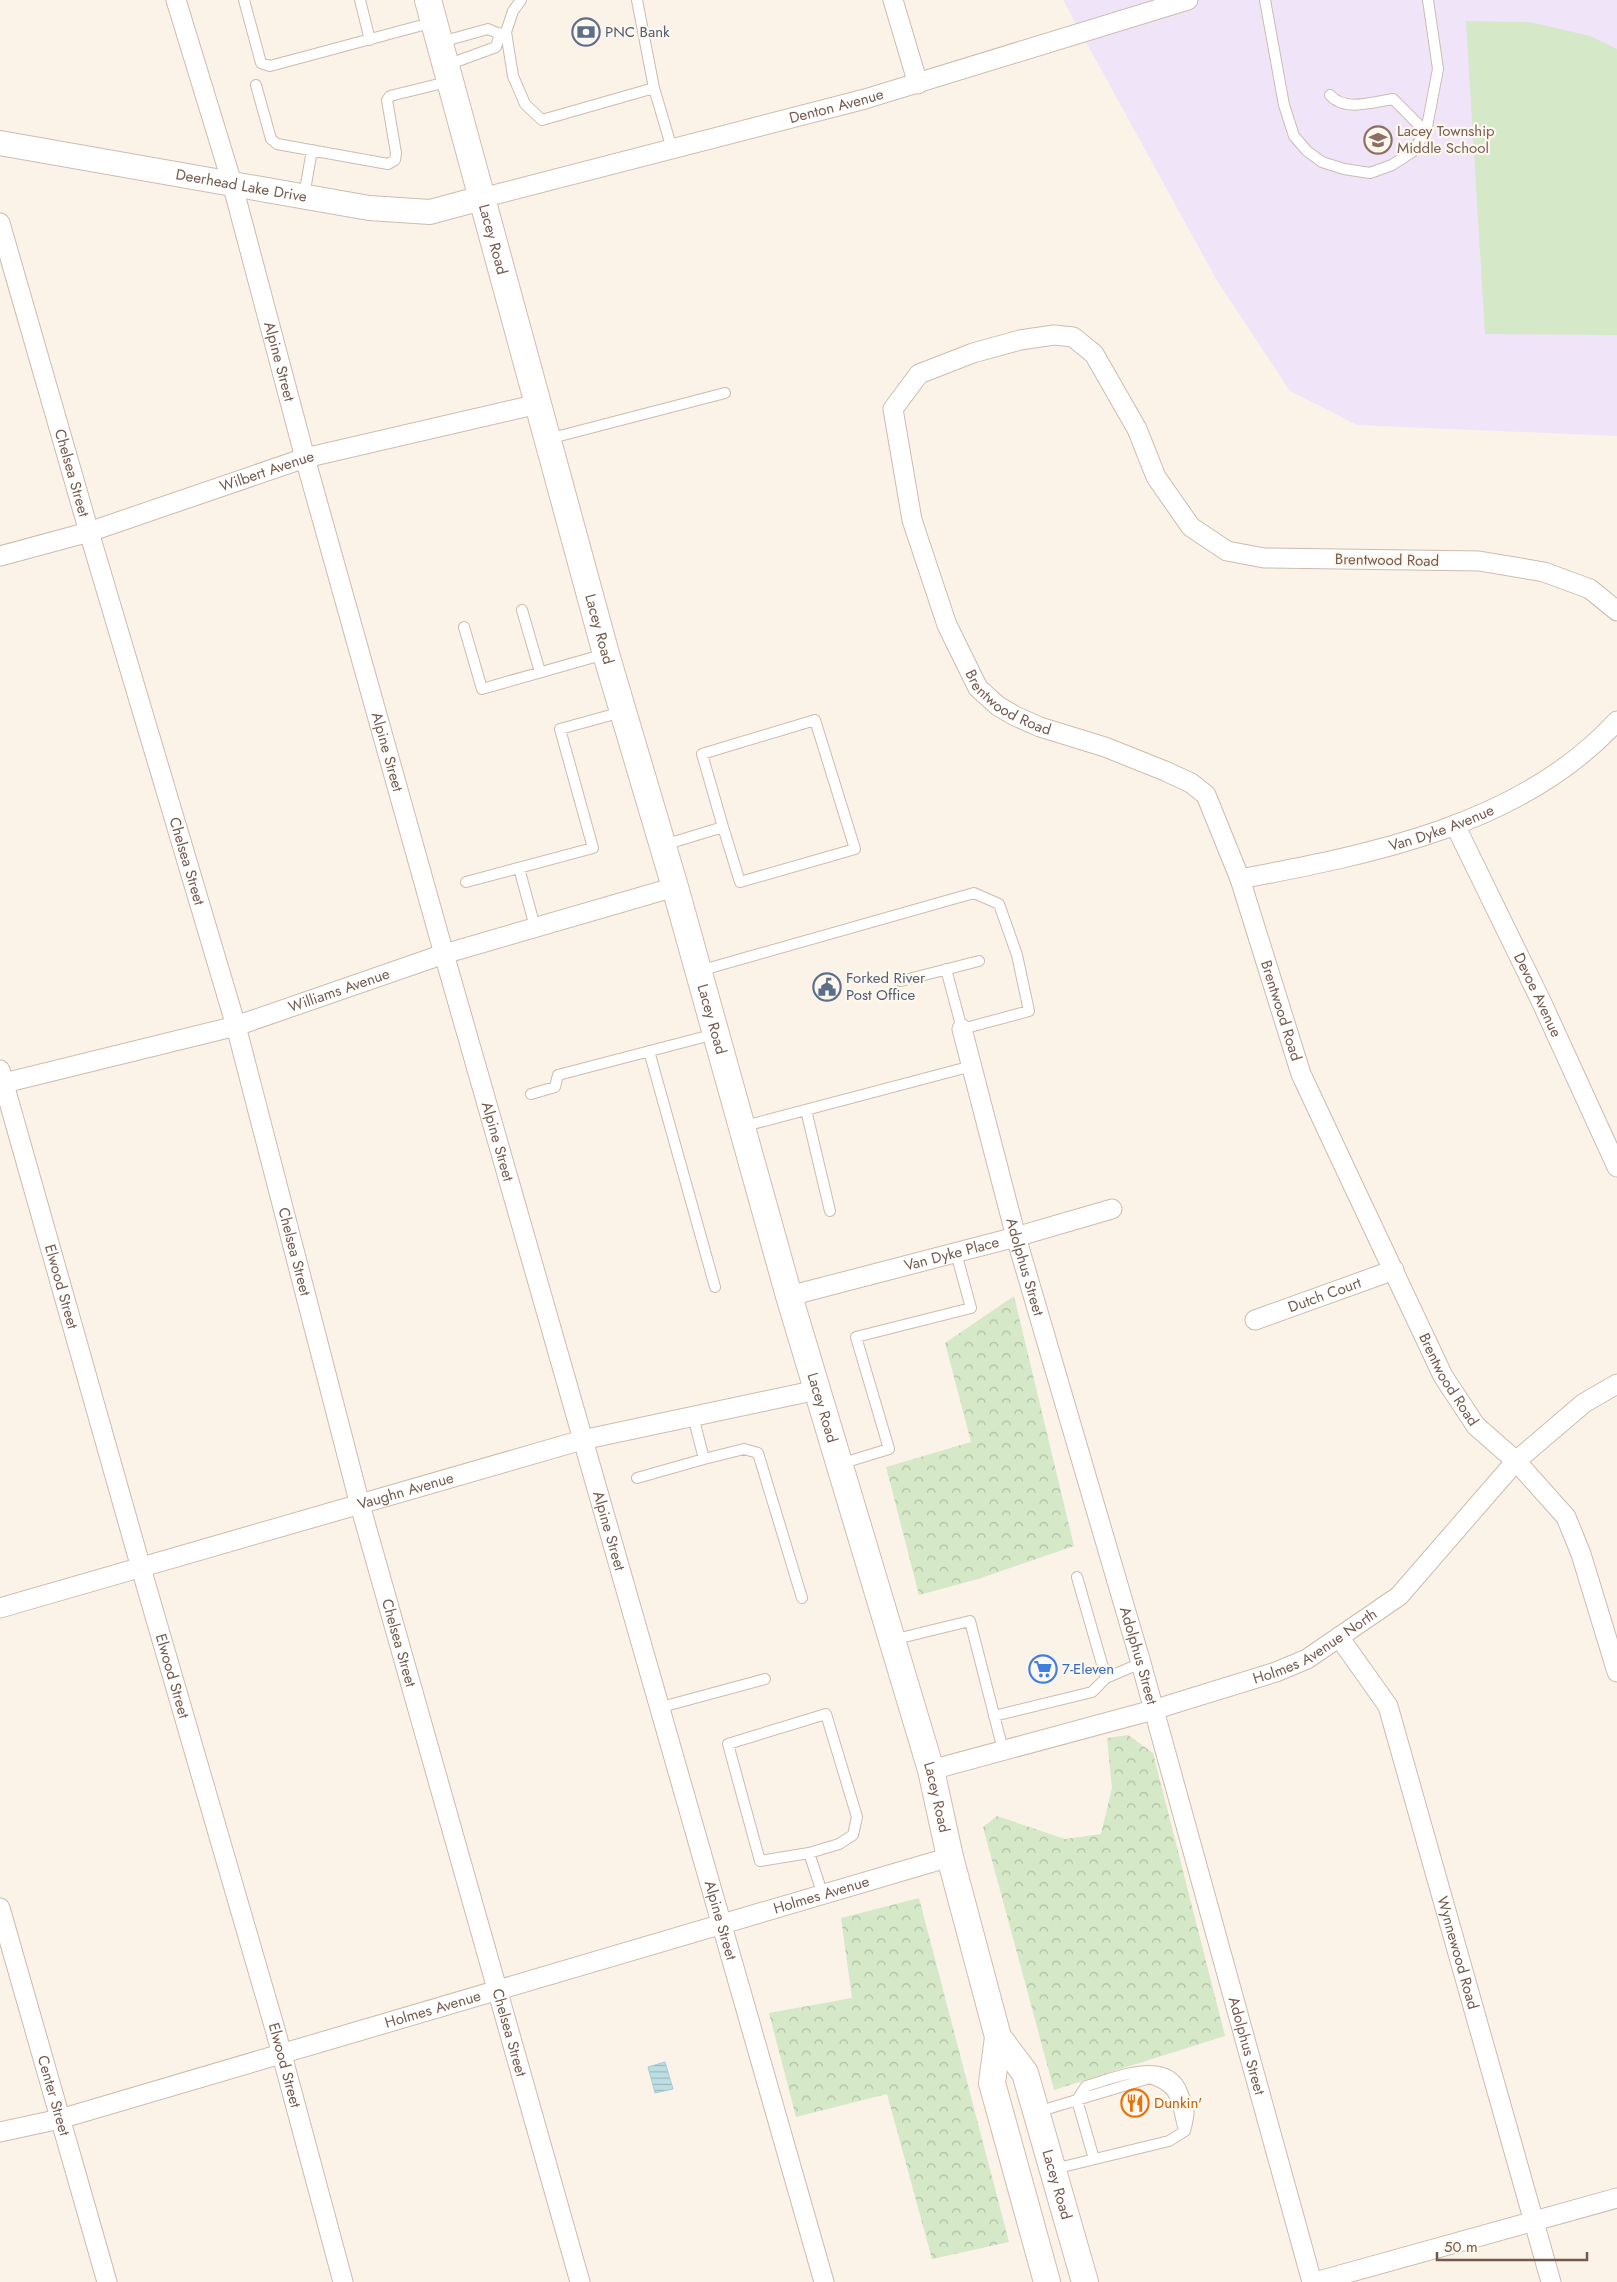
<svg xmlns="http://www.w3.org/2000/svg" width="1617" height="2282" font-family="Jost,sans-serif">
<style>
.education{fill:#f0e5f8}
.forest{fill:url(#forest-crowns)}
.pitch{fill:#d5e8c7}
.water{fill:url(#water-rules);stroke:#a4cfd5}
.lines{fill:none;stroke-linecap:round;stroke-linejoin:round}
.service-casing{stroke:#cdbbaf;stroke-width:12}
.minor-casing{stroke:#cdbbaf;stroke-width:21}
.tertiary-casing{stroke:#cdbbaf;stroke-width:26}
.secondary-casing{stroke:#d1bdaf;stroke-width:28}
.service{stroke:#fff;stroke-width:10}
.minor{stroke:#fff;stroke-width:19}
.tertiary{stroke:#fff;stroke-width:24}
.secondary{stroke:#fff;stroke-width:26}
.labels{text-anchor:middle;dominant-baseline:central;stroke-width:4.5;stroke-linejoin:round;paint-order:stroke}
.service-label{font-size:15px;fill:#4e5e75;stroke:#fef7ee;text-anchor:start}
.street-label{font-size:15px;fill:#745a4d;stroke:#fef7ee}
.education-label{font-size:15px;fill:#785e54;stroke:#fef7ee;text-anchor:start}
.shop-label{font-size:15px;fill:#366cbe;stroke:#fef7ee;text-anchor:start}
.food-label{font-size:15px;fill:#c56008;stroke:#fef7ee;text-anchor:start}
</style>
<defs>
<pattern id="forest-crowns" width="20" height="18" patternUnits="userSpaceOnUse" patternTransform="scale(1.25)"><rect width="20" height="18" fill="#d5e8c7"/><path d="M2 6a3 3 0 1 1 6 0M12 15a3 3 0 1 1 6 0" fill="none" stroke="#b1bfa4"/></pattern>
<pattern id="water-rules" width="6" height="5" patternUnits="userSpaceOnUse" patternTransform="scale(1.25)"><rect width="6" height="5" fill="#bddfe4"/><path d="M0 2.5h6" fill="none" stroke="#9eb8bb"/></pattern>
</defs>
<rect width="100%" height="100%" fill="#fbf3e8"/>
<path class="education" d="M1063 0H1617V436L1357 425 1290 391 1216 279Z"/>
<path class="forest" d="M1014 1296 1074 1546 978 1579 919 1595 886 1467 971 1442 945 1343Z
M1128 1735 1153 1753 1225 2036 1054 2090 983 1827 997 1816 1065 1839 1101 1834 1112 1788 1107 1738Z
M919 1898 1009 2242 932 2259 887 2094 796 2117 769 2013 852 1998 841 1918Z"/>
<path class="pitch" d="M1466 21 1530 22 1590 36 1617 49V335L1485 334Z"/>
<path class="water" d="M665 2062 673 2089 655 2093 648 2067Z"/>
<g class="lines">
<g class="service-casing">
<path id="service" d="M244 0 261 63 270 66 434 22
M360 0 370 40
M521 0 513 11 506 32 513 76 525 104 542 120 654 88 672 149
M637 0 654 88
M1265 0 1284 105 1294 136 1307 151 1322 162 1344 169 1370 173 1392 165 1412 152 1426 132 1438 69 1428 0
M441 42 488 29 500 34 506 32
M447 65 496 47 500 34
M256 85 271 139 277 144 388 164 395 160 396 153 387 100 390 96 451 81
M1330 95C1344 112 1374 102 1393 99L1426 132
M304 196 312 150
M548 439 725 393
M522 610 540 672
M464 627 482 689 605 654
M664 845 723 827 740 882 855 849 815 720 702 754 723 827
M519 868 535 927
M466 882 593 848 560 729 622 712
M699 971 974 893 999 904 1017 955 1029 1011 962 1029 946 969
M901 981 979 961
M649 1051 715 1287
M531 1094 555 1087 558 1075 715 1034
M806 1110 830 1211
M741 1127 972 1066
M704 1459 744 1449 758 1453 802 1598
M840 1464 889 1449 856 1337 971 1308 956 1253
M637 1478 704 1459 693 1416
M1077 1577 1106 1678
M892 1640 970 1621 1003 1750
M658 1708 765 1679
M994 1716 1092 1692 1106 1678 1141 1663
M809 1853 760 1861 728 1744 826 1714 857 1817 853 1835 839 1844 809 1853 823 1895
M1037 2112 1150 2078C1180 2088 1176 2102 1184 2130
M1054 2169 1169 2141 1185 2131C1190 2112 1190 2112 1183 2094 1169 2053 1116 2078 1086 2086L1077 2100 1094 2159"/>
</g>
<g class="minor-casing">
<g id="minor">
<path id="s1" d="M176 0 232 183 305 458 444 954 824 2282"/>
<path d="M893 0 918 84"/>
<path id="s2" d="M482 198 865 99 1188 0"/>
<path id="s3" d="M0 223 89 532 236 1026 360 1505 580 2282"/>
<path id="s4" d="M0 556 89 532 305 458 538 404"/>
<path id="s5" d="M1617 611 1590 589 1544 572 1479 561 1264 558 1227 551 1191 527 1156 477 1137 429 1094 354 1073 337 1054 335 1020 340 973 353 919 374 893 409 912 520 947 625 978 688 998 706 1015 716 1040 727 1105 747 1165 771 1191 783 1206 795 1240 879 1301 1074 1352 1183 1443 1376 1476 1426 1516 1461 1566 1517 1581 1554 1617 1672"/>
<path id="s6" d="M1455 825 1541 1001 1617 1167"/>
<path id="s7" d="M1240 879C1372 854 1522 825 1617 721"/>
<path id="s8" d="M962 1029 1016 1237 1141 1663 1312 2282"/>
<path id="s9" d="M0 1070 141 1568 275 2029 343 2282"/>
<path id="s10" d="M0 1084 236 1026 444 954 675 887"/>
<path id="s11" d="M789 1296 1016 1237 1112 1209"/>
<path id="s12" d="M1255 1320 1394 1270"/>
<path id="s13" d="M0 1608 582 1440 817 1390"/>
<path id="s14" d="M1339 1637 1388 1706 1551 2282"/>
<path id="s15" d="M931 1770 1153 1710 1276 1672 1307 1659 1399 1596 1516 1461 1584 1403 1617 1384"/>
<path id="s16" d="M0 1908 107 2282"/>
<path id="s17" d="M0 2132 60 2119 950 1857"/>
<path d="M1315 2282 1617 2198"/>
</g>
</g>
<g class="tertiary-casing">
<g id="tertiary">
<path id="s18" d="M0 143 369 208 430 212 482 198"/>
</g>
</g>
<g class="secondary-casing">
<g id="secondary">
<path id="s19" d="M428 0 606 654 675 887 789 1296 931 1770 950 1857 998 2037 992 2083 1047 2282"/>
<path id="s20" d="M998 2037 1025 2073 1085 2282"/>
</g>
</g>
<use href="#service" class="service"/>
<use href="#minor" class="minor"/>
<use href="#tertiary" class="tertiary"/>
<use href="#secondary" class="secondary"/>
</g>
<defs>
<g id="bank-ring" transform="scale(1.4375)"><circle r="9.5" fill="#fef7ee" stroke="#5c6f8a" stroke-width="1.5"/><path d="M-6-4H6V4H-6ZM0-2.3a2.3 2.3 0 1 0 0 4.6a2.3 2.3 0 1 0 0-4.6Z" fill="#5c6f8a"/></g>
<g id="school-ring" transform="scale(1.4375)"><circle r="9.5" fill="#fef7ee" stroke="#8d6e63" stroke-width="1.5"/><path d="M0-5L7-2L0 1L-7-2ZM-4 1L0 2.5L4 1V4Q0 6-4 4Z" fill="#8d6e63"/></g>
<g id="civic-ring" transform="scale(1.4375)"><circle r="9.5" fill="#fef7ee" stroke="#5c6f8a" stroke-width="1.5"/><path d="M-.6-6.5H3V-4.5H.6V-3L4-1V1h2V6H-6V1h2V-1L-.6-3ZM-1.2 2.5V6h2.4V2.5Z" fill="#5c6f8a"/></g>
<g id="supermarket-ring" transform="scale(1.4375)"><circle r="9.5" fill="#fef7ee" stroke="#3f7fe0" stroke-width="1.5"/><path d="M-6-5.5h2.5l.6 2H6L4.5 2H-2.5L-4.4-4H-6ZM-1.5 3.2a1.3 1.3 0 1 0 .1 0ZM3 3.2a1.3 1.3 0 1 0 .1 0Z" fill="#3f7fe0"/></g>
<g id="restaurant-ring" transform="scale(1.4375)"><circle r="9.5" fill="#fef7ee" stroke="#e8710a" stroke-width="1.5"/><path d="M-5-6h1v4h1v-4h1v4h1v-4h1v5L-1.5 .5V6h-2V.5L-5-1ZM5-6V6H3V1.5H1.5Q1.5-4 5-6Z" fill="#e8710a"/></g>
</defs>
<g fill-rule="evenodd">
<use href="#bank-ring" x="586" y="32"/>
<use href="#school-ring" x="1378" y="140"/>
<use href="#civic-ring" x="827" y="987"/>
<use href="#supermarket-ring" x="1043" y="1669"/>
<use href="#restaurant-ring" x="1135" y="2103"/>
</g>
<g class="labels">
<g class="service-label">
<text x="605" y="32">PNC Bank</text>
<text x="846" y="978">Forked River<tspan x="846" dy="17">Post Office</tspan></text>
</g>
<g class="street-label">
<text stroke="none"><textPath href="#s2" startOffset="366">Denton Avenue</textPath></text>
<text stroke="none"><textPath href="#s18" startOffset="245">Deerhead Lake Drive</textPath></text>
<text stroke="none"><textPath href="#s19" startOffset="248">Lacey Road</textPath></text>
<text stroke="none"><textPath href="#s1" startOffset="376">Alpine Street</textPath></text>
<text stroke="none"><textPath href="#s4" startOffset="280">Wilbert Avenue</textPath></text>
<text stroke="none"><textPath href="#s3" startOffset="260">Chelsea Street</textPath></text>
<text transform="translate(1387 560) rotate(1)">Brentwood Road</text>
<text stroke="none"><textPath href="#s19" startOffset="652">Lacey Road</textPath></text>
<text stroke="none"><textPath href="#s5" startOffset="1202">Brentwood Road</textPath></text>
<text stroke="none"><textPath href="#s1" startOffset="781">Alpine Street</textPath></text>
<text stroke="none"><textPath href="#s7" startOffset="208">Van Dyke Avenue</textPath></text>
<text stroke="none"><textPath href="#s3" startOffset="665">Chelsea Street</textPath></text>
<text stroke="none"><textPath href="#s10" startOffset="352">Williams Avenue</textPath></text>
<text stroke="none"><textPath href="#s6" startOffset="189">Devoe Avenue</textPath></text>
<text stroke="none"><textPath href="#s5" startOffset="1652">Brentwood Road</textPath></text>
<text stroke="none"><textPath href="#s19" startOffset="1058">Lacey Road</textPath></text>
<text stroke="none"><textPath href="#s1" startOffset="1186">Alpine Street</textPath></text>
<text stroke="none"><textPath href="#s3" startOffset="1070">Chelsea Street</textPath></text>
<text stroke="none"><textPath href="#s11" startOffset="168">Van Dyke Place</textPath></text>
<text stroke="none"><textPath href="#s8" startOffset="246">Adolphus Street</textPath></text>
<text stroke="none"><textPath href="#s9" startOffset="225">Elwood Street</textPath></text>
<text stroke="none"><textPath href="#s12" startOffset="74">Dutch Court</textPath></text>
<text stroke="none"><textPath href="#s5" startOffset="2058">Brentwood Road</textPath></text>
<text stroke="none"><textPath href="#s19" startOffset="1462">Lacey Road</textPath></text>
<text stroke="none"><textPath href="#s13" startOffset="422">Vaughn Avenue</textPath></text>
<text stroke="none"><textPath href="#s1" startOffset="1591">Alpine Street</textPath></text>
<text stroke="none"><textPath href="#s3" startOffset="1475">Chelsea Street</textPath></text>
<text stroke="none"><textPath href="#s15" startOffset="405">Holmes Avenue North</textPath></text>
<text stroke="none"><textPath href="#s8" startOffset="651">Adolphus Street</textPath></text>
<text stroke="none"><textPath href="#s9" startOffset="630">Elwood Street</textPath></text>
<text stroke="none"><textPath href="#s19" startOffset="1868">Lacey Road</textPath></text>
<text stroke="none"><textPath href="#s17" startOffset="855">Holmes Avenue</textPath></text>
<text stroke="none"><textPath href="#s1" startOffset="1996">Alpine Street</textPath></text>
<text stroke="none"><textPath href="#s14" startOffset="341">Wynnewood Road</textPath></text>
<text stroke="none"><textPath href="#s17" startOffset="450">Holmes Avenue</textPath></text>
<text stroke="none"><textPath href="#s3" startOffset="1880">Chelsea Street</textPath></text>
<text stroke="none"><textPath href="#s8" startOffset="1056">Adolphus Street</textPath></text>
<text stroke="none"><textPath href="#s9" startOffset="1035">Elwood Street</textPath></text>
<text stroke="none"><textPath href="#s16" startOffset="195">Center Street</textPath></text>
<text stroke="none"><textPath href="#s20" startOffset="161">Lacey Road</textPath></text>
</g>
<g class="education-label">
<text x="1397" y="131">Lacey Township<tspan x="1397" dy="17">Middle School</tspan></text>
</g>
<g class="shop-label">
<text x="1062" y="1669">7-Eleven</text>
</g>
<g class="food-label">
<text x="1154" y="2103">Dunkin'</text>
</g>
</g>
<path d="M1437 2252v8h150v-8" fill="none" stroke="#745a4d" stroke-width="2.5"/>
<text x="1444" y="2252" font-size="15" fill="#745a4d" stroke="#fef7ee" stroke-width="4" paint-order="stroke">50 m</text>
</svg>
